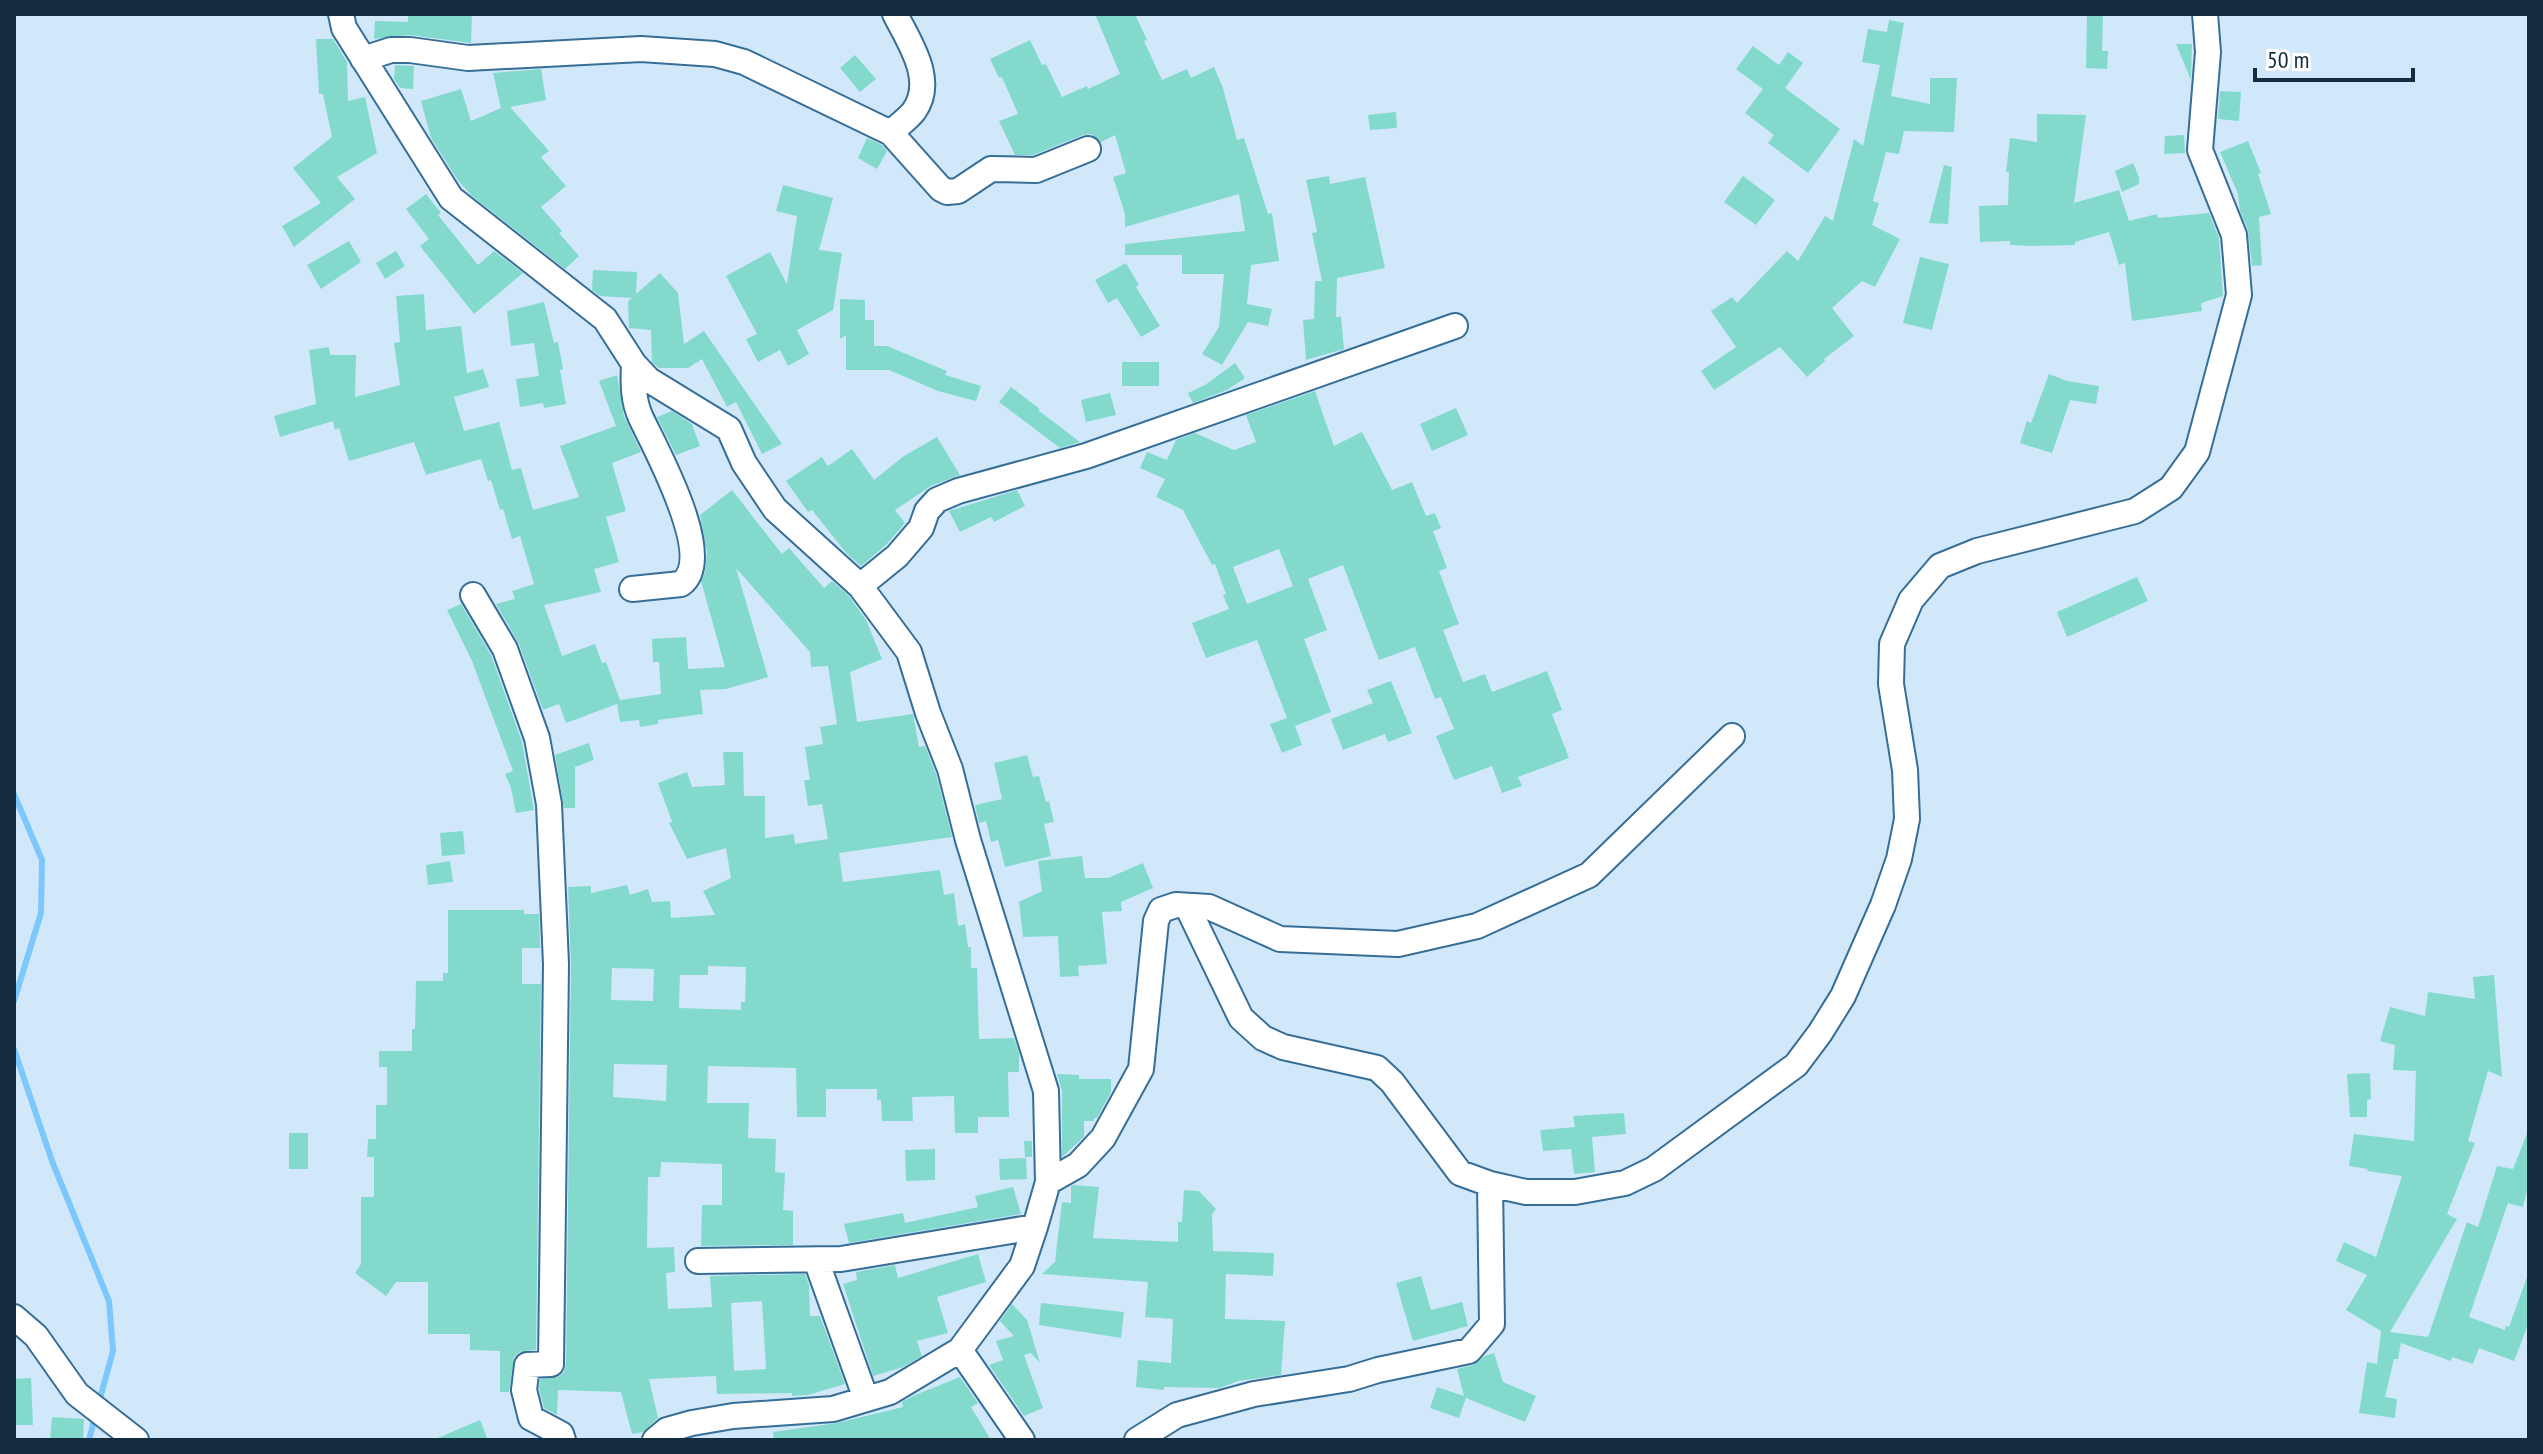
<svg xmlns="http://www.w3.org/2000/svg" width="2543" height="1454" font-family="'PT Sans Narrow',sans-serif">
<style>
.lines{fill:none;stroke-linecap:round;stroke-linejoin:round}
.stream{stroke:#7ec7fd;stroke-width:6}
.building{fill:#83dacc;fill-rule:evenodd}
.minor-casing{stroke:#366e97;stroke-width:28}
.minor{stroke:#fff;stroke-width:24}
</style>
<rect width="100%" height="100%" fill="#d1e8fb"/>
<g class="lines">
<path class="stream" d="M14 794 42 860 41 913 14 1001
M14 1049 52 1161 109 1301 113 1351 99 1402
M89 1440 95 1417"/>
</g>
<path class="building" d="M408 14H472L471 43 410 35 374 39 375 21 408 22Z
M1095 14H1135L1147 40 1144 41 1162 80 1187 69 1191 78 1214 67 1223 88 1237 140 1244 138 1268 214 1272 213 1279 261 1251 265 1247 304 1272 309 1268 326 1248 322 1222 365 1202 354 1219 327 1224 274H1182V255H1125V244L1245 231 1239 194 1125 227V214L1113 177 1126 173 1115 135 1101 142 1091 134 1083 135 1033 155H1015L999 121 1018 114 1002 77 999 78 990 59 1030 40 1042 65 1046 64 1062 97 1087 86 1088 89 1120 74Z
M2087 15 2103 16 2102 51H2108L2107 69 2086 68Z
M1889 20 1904 23 1891 96 1930 104V78H1957L1954 132 1904 131 1899 154 1886 152 1873 201 1879 203 1872 225 1900 239 1875 287 1862 281 1832 308 1854 336 1824 359 1825 361 1807 377 1780 347 1714 390 1701 371 1736 347 1711 311 1732 297 1737 303 1787 251 1798 261 1825 216 1833 221 1854 139 1863 146 1880 65 1862 62 1868 29 1887 32Z
M316 39H333L347 62 348 101 365 97 377 153 337 177 355 199 294 247 282 226 321 203 293 168 332 137 323 94H319Z
M2176 44H2192L2191 80Z
M1753 46 1779 65 1788 52 1803 63 1785 88 1840 129 1808 173 1768 143 1774 135 1745 113 1763 89 1736 69Z
M855 55 876 79 860 92 840 68Z
M395 65 414 66 413 89 400 88 394 79Z
M541 69 546 100 510 107 549 151 541 157 566 186 541 207 562 231 559 233 579 256 565 269 472 196 457 179 431 138 421 101 461 89 471 121 501 108 493 73Z
M2220 91 2241 92 2239 121 2218 119Z
M1396 112 1397 128 1370 130 1368 115Z
M2037 114 2086 115 2074 203 2119 190 2129 221 2157 214 2158 218 2209 213 2219 238 2223 296 2201 303 2202 311 2132 321 2125 263 2119 265 2109 232 2075 242V245L2032 246 2010 245V241L1980 242 1979 206 2008 205 2009 172H2006L2010 138 2037 142Z
M2184 135 2185 153 2164 154 2165 136Z
M867 138 882 145 887 151 877 169 858 158Z
M2248 141 2261 173 2258 174 2271 214 2259 217 2262 265 2252 266 2248 230 2240 211 2238 194 2220 152Z
M2133 163 2139 177V184L2122 192 2115 171Z
M1944 165 1952 167 1948 224 1929 223Z
M1329 176 1330 184 1365 177 1385 268 1337 278 1336 317H1341L1344 349 1306 360 1303 320 1314 319 1315 281H1322L1312 233 1317 232 1306 180Z
M1743 176 1775 200 1756 225 1724 202Z
M783 185 833 198 819 250 842 253 833 310 797 330 809 354 788 366 780 350 758 362 746 339 757 334 726 276 770 252 787 284 797 216 776 211Z
M426 194 441 213 438 215 478 265 494 251 523 273 474 314 420 246 429 239 406 209Z
M349 241 361 262 321 289 307 265Z
M396 251 405 266 385 279 376 263Z
M1920 257 1949 264 1932 330 1903 323Z
M1126 263 1139 285 1136 287 1160 326 1141 337 1117 298 1108 303 1095 280Z
M593 270 637 272 636 294 660 273 678 293 684 344 704 331 782 444 762 454 736 402 727 407 702 359 688 368H659L652 362 651 330 629 328 628 301 632 298 600 296 592 290Z
M424 294 426 330 461 326 467 373 483 369 489 387 454 397 464 431 499 422 512 470 521 468 533 510 579 497 560 446 616 426 599 381 617 375 624 416 641 452 612 463 626 511 606 517 619 562 594 569 601 592 544 605 562 656 595 644 602 663 606 662 620 700 661 694 659 662H653L652 639 686 637 688 669 725 667 701 581 705 572 707 552 700 515 732 490 782 554 789 548 824 588 832 581 849 596 866 620 882 659 850 672 857 722 913 714 919 747 925 746 936 774 952 837 839 853 843 882 940 870 944 895 954 893 958 926 965 924 968 947H971V968H977L979 1039 1014 1038 1019 1053V1072H1008L1009 1117H978V1133H955L954 1096 912 1097 913 1121H882L881 1100H877V1089H826V1117H797L796 1068 708 1066 707 1103H749L748 1138 776 1139 775 1172 785 1173 783 1210 793 1211V1245L701 1246 702 1205H722V1164L661 1162 660 1177H648L647 1248 674 1247 675 1272 666 1273 668 1309 712 1307 710 1276 805 1274 809 1285 810 1316H820L845 1384 808 1395 792 1396V1393L717 1394 716 1376 649 1379 658 1418 643 1432 632 1434 621 1392 558 1390 557 1415 544 1408 539 1389 540 1379 558 1377 564 1372 566 1364 571 964 568 887 591 886V893L627 885 630 895 648 889 652 902 670 901 671 918 715 915 703 891 731 878 726 848 687 859 669 823 672 822 658 783 687 772 692 787 725 785 723 752H743L744 796H765V838L794 834 795 844 828 839 822 804 808 806 804 780H810L805 747 823 744 820 727 837 724 828 666 811 667 810 652 736 568 768 677 726 689 700 690 703 714 658 720V724L640 727 639 720 620 722 617 704 566 723 559 704 543 710 519 644 496 604 515 599 512 591 534 584 520 536 512 539 503 509 500 510 491 480 488 481 481 459 426 475 414 442 349 461 339 428 335 430 333 421 280 437 274 416 316 404 309 350 329 347 330 355H356L355 397 400 385 394 343 400 342 396 296ZM708 966 746 967 745 1002H741V1010L679 1008 680 975H708ZM612 968 654 969 653 1001 611 1000ZM614 1064 667 1065 666 1101 613 1097ZM762 1301 766 1369 734 1371 731 1303Z
M840 299 865 300V320H874V346H887L947 371 945 375 981 386 976 401 938 391 889 370H846V335L840 339Z
M544 302 554 343 558 342 563 369 560 370 566 404 544 408 543 403 520 407 516 379 539 376 534 343 511 346 507 311Z
M1122 362H1159V386H1122Z
M1235 363 1245 378 1227 390 1193 403 1188 393 1205 385Z
M2049 374 2067 381 2099 386 2096 404 2070 400 2052 453 2020 443 2027 421 2031 423Z
M1011 387 1040 409 1038 410 1080 442 1060 448 999 402Z
M1315 391 1334 446 1362 432 1392 490 1412 482 1426 516 1435 513 1441 528 1433 531 1447 568 1439 571 1459 624 1443 630 1463 682 1485 674 1492 692 1547 671 1562 710 1552 714 1569 758 1518 777 1522 786 1502 793 1492 766 1454 780 1436 736 1454 729 1441 697 1435 699 1415 647 1379 660 1343 565 1308 579 1327 630 1304 639 1331 712 1295 726 1302 745 1282 753 1270 724 1287 718 1257 640 1206 658 1192 623 1229 609 1223 595 1226 594 1215 564 1212 565 1183 510 1156 497 1165 479 1140 468 1147 452 1167 460 1176 440 1195 433 1234 450 1256 442 1246 415ZM1279 549 1293 586 1247 604 1233 567Z
M1110 393 1116 415 1086 422 1081 400Z
M1456 408 1468 435 1432 451 1420 424Z
M672 411 692 424 700 446 676 455 657 417Z
M937 437 960 475 931 486 895 510 905 523 886 545 861 566 847 554 812 510 808 512 786 481 822 457 828 466 852 449 874 480 904 456Z
M1017 490 1025 506 994 522 991 517 960 532 949 511Z
M2137 577 2148 601 2067 637 2057 612Z
M461 604 491 655 522 742 534 810 516 813 511 788 505 774 513 771 472 661 447 610Z
M1391 681 1412 733 1388 742 1385 734 1343 750 1331 719 1373 703 1367 690Z
M589 743 594 760 575 767V808H564L555 755Z
M1027 755 1033 777 1039 776 1046 802 1049 801 1054 822 1044 824 1051 856 1005 867 998 840 991 842 986 821 979 823 975 805 1002 799 994 763Z
M463 831 465 854 442 856 440 833Z
M1082 856 1085 878H1108L1143 863 1153 888 1121 902 1122 911 1102 912 1107 964 1078 966 1079 976 1060 977 1058 936 1023 937 1019 902 1042 891 1038 861Z
M450 861 453 882 428 885 426 865Z
M448 910H524V914H539L540 948H522V984H541L536 1350 520 1352 514 1357 509 1392H500V1351L470 1350V1334H428V1282H396L386 1296 355 1273 361 1264V1197H374V1157H367L368 1139H376V1105H387V1067H379V1051H412V1029H415L416 981H443V973H448Z
M2494 975 2502 1077 2488 1071 2468 1141 2475 1143 2447 1214 2457 1219 2390 1332 2428 1337 2467 1222 2478 1227 2497 1166 2513 1169 2528 1131 2529 1182 2523 1207 2508 1203 2469 1317 2505 1330 2506 1326 2509 1327 2527 1277H2529V1322L2514 1361 2479 1348 2473 1364 2452 1357 2451 1361 2401 1343 2398 1359H2394L2385 1397 2397 1399 2395 1418 2359 1413 2367 1362 2377 1364 2381 1331 2346 1310 2367 1275 2336 1261 2344 1242 2376 1257 2402 1176 2367 1171 2368 1169 2349 1166 2354 1134 2414 1141 2416 1071 2393 1070 2395 1045 2380 1041 2390 1007 2425 1016 2428 992 2475 999 2473 977Z
M2370 1073 2371 1099 2367 1100V1117H2350L2347 1074Z
M1057 1074 1079 1075V1079H1111V1092L1097 1118H1094V1121H1084V1137L1062 1157V1091Z
M1624 1113 1626 1134 1592 1137 1595 1172 1574 1174 1571 1149 1543 1151 1540 1130 1575 1127 1573 1116Z
M289 1133H308V1169H289Z
M1024 1141H1032V1157H1025Z
M935 1149V1180L906 1181 905 1150Z
M1026 1158 1027 1179 1000 1180 999 1159Z
M1074 1185 1099 1187 1093 1238 1178 1242V1222H1182L1184 1190 1199 1191 1216 1209 1212 1214 1213 1251 1274 1253 1273 1276 1226 1274 1225 1319 1285 1321 1281 1375 1238 1381 1220 1388 1164 1387V1390L1136 1387 1138 1360 1171 1363 1173 1319 1145 1317 1148 1282 1042 1274 1057 1260 1055 1261 1062 1202 1071 1203V1186Z
M1013 1187 1021 1214 849 1243 844 1224 903 1213 905 1223 978 1207 975 1196Z
M978 1254 986 1282 937 1297 948 1333 917 1341 922 1356 903 1367 873 1376 843 1284 857 1280 856 1272 895 1265 898 1278Z
M1421 1276 1431 1310 1462 1302 1468 1326 1413 1341 1396 1283Z
M1041 1303 1124 1312 1121 1338 1039 1325Z
M1012 1304 1027 1320 1040 1363 1031 1353 1024 1355 1043 1408 1024 1416 989 1365 1003 1360 996 1341 1014 1336 1000 1321Z
M1494 1353 1503 1382 1536 1396 1525 1422 1466 1398 1459 1418 1430 1408 1437 1387 1464 1396 1457 1369 1473 1365 1485 1356Z
M960 1377 978 1403 971 1407 991 1440H774L773 1432 837 1423 903 1407 902 1402 915 1395Z
M31 1378 33 1425H14V1379Z
M52 1417 84 1419 83 1440H50Z
M480 1420 488 1440H433Z"/>
<g class="lines">
<g class="minor-casing">
<path id="minor" d="M341 14 344 28 451 198 605 319 634 364 649 380 729 429 744 463 775 509 860 586 909 652 928 713 950 769 968 840 1046 1091 1048 1182 1035 1227 1022 1266 960 1350 890 1392 833 1409 733 1416 692 1423 667 1430 655 1440
M363 59 391 50H410L468 58 641 49 715 54 744 62 891 133C898 125 907 120 914 111 936 80 909 42 895 14
M891 133 941 189 947 192 958 191 991 169 1036 170 1088 149
M860 586 897 556 921 528 927 511 937 500 958 491 1086 456 1455 326
M632 589 681 584C717 558 655 448 641 418 633 401 633 383 634 364
M473 595 505 649 537 738 549 804 556 964 551 1364 527 1365 524 1390 531 1418 561 1434 563 1440
M1187 906 1241 1018 1263 1038 1283 1047 1377 1068 1392 1082 1460 1173 1490 1184 1526 1192H1575L1625 1183 1654 1169 1796 1065 1820 1033 1843 996 1883 905 1899 859 1907 819 1905 770 1891 684 1892 644 1911 600 1940 566 1977 551 2135 511 2171 488 2197 452 2239 295 2234 235 2200 150 2208 52 2205 14
M1048 1182 1078 1165 1103 1138 1141 1069 1156 921 1161 910 1176 905 1209 907 1280 939 1398 944 1477 926 1589 875 1732 736
M816 1260 866 1399
M698 1261 841 1259 1035 1227
M14 1317 36 1336 77 1394 136 1440
M960 1350 1022 1440
M1137 1440 1177 1415 1254 1394 1349 1379 1378 1370 1469 1351 1492 1324 1490 1184"/>
</g>
<use href="#minor" class="minor"/>
</g>
<rect width="2543" height="1454" fill="none" stroke="#142c3d" stroke-width="32"/>
<path d="M2255 68v12h158v-12" fill="none" stroke="#142c3d" stroke-width="4"/>
<text x="2267" y="68" font-size="24" fill="#142c3d" stroke="#ffffff" stroke-width="6" paint-order="stroke">50 m</text>
</svg>
